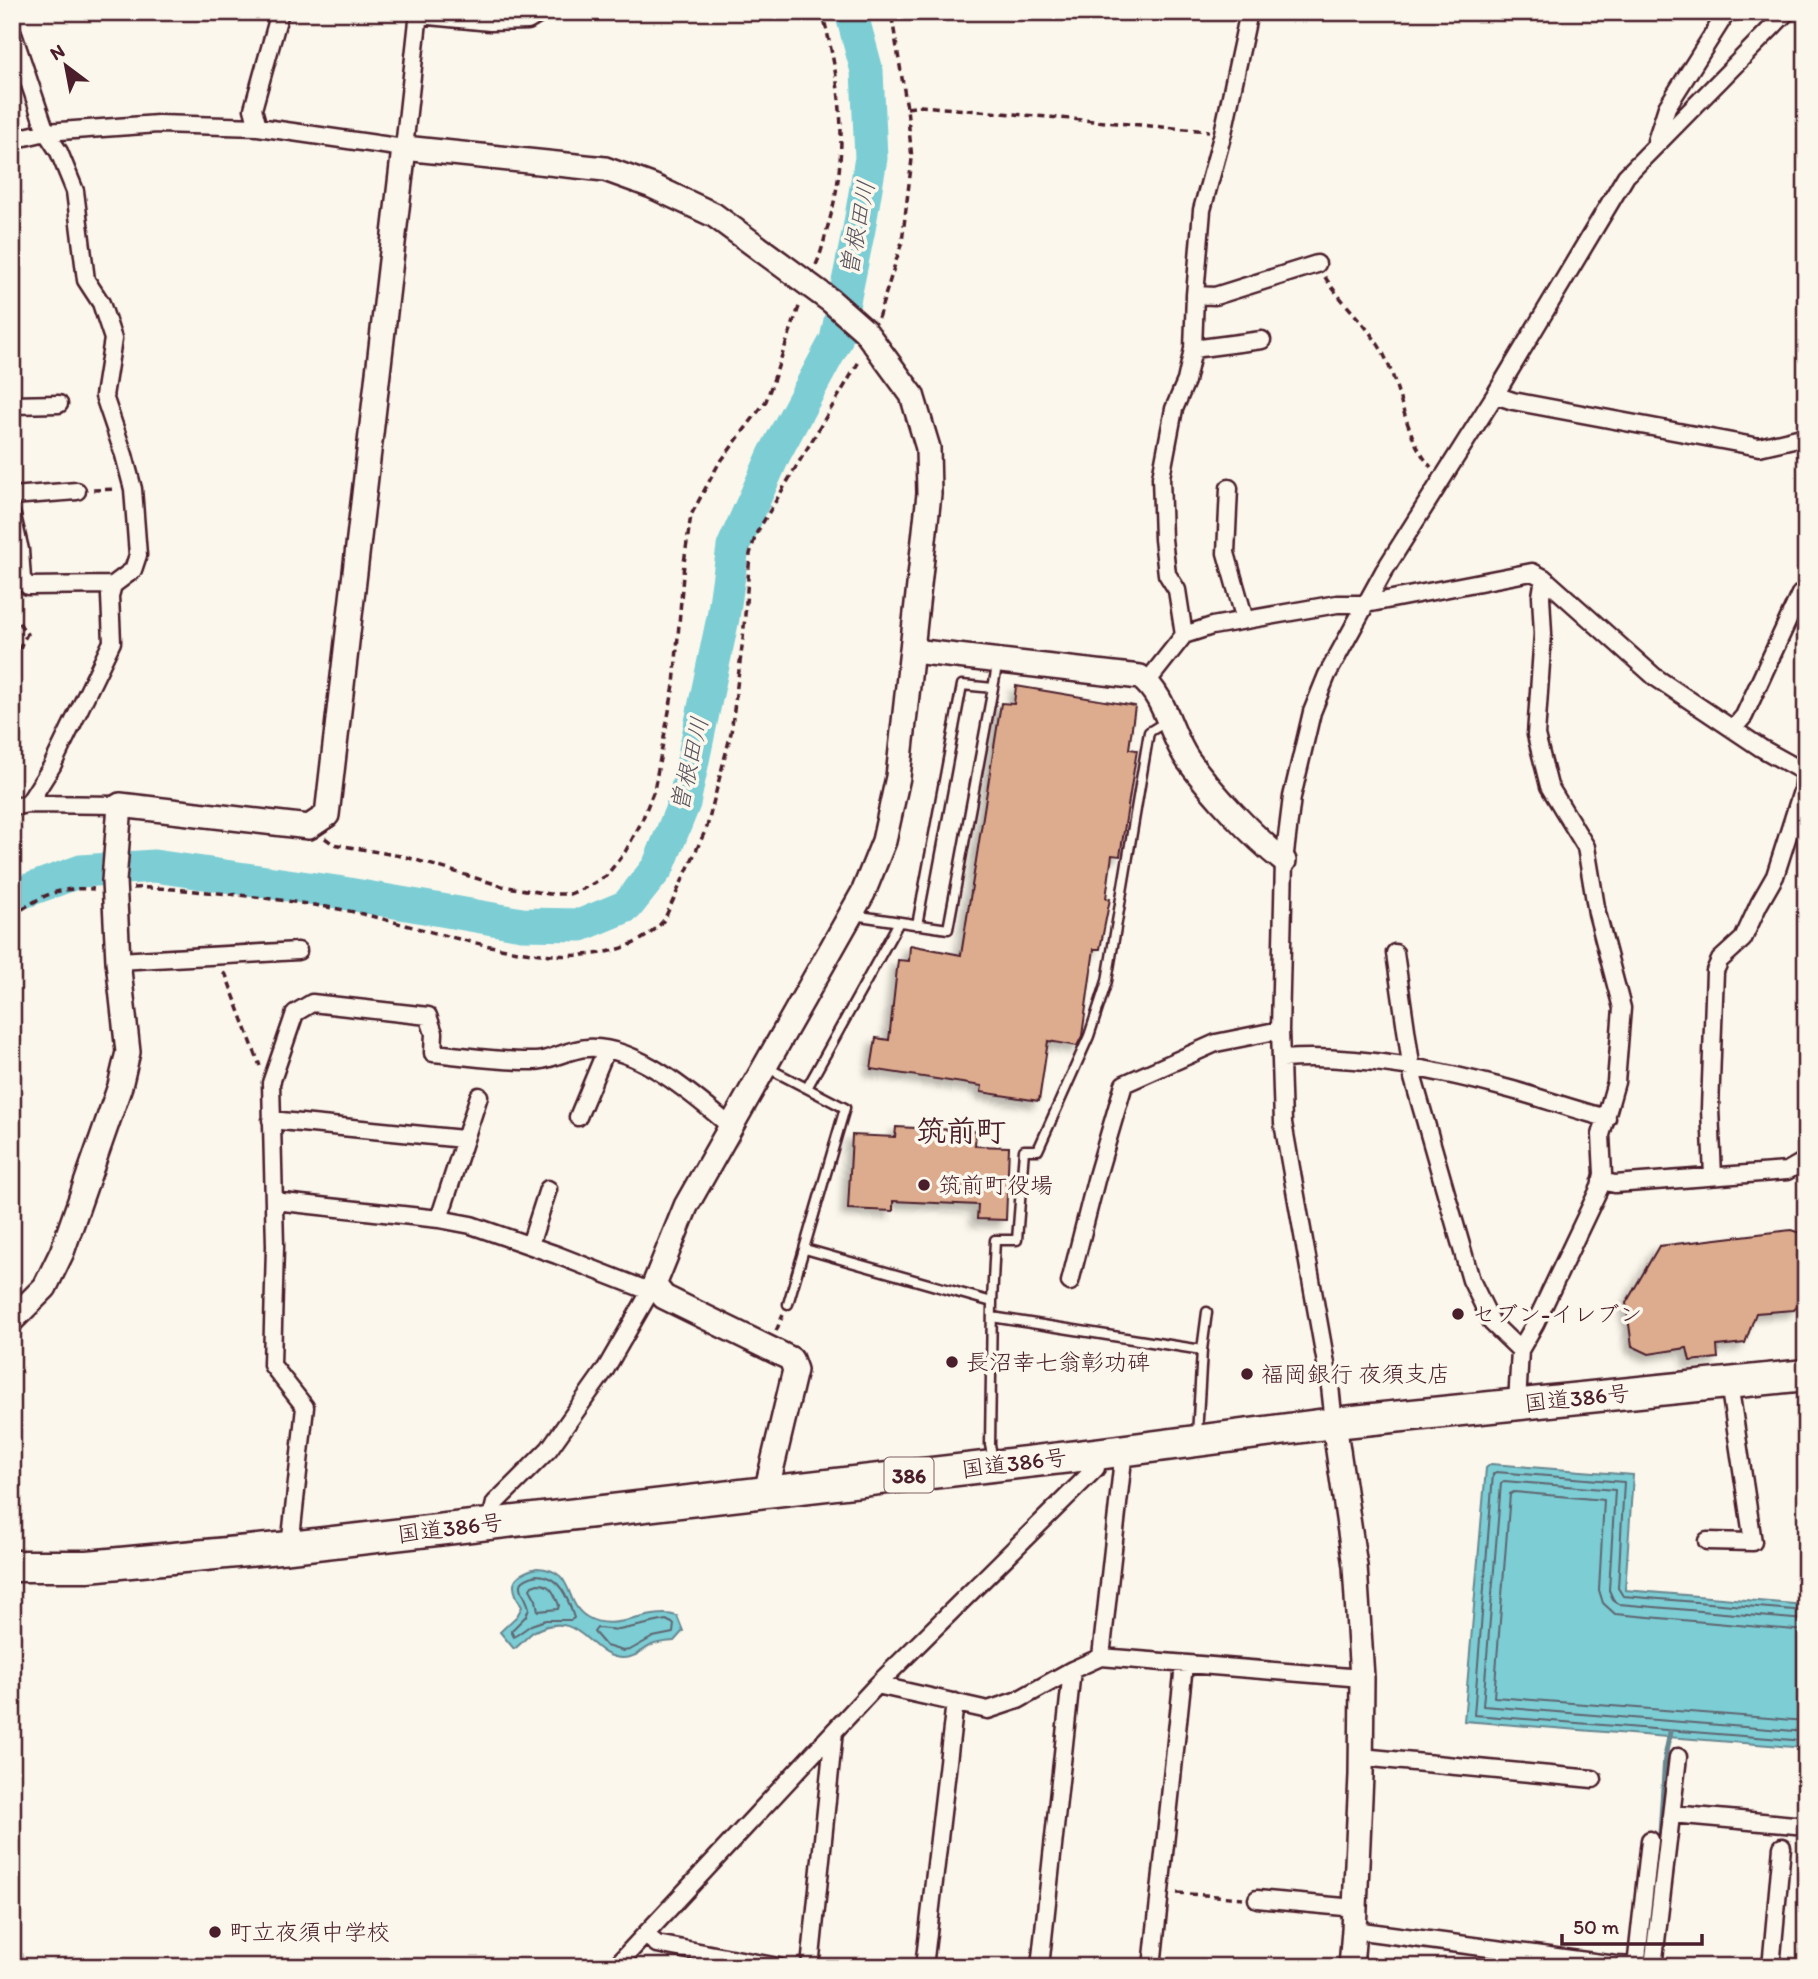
<svg xmlns="http://www.w3.org/2000/svg" width="1818" height="1979" font-family="Itim,'Klee One',sans-serif">
<style>
.water{fill:#7ccdd4;stroke:#688790;stroke-width:2}
.lines{fill:none;stroke-linecap:round;stroke-linejoin:round}
.shore{stroke:#5e656f;stroke-width:2}
.stream{stroke:#688790;stroke-width:5}
.river{stroke:#7ccdd4;stroke-width:33}
.building{fill:#ddac8f;stroke:#4a1f2b;stroke-width:2;filter:url(#shadow)}
.lane-casing{stroke:#4a1f2b;stroke-width:13}
.street-casing{stroke:#4a1f2b;stroke-width:21}
.secondary-casing{stroke:#4a1f2b;stroke-width:28}
.highway-casing{stroke:#4a1f2b;stroke-width:35}
.path{stroke:#4a1f2b;stroke-width:3.5;stroke-dasharray:7 5;stroke-linecap:butt}
.lane{stroke:#fbf7ec;stroke-width:8}
.street{stroke:#fbf7ec;stroke-width:16}
.secondary{stroke:#fbf7ec;stroke-width:23}
.highway{stroke:#fbf7ec;stroke-width:30}
.poi-dot{fill:#4a1f2b;stroke:#fbf7ec;stroke-width:2.5}
.labels{text-anchor:middle;dominant-baseline:central;stroke-width:7;stroke-linejoin:round;paint-order:stroke}
.shield{fill:#fbf7ec;stroke:#7f6065;stroke-width:2}
.shield-label{font-size:21px;font-weight:bold;fill:#4a1f2b}
.poi-label{font-size:23px;fill:#4a1f2b;stroke:#fbf7ec;text-anchor:start}
.street-label{font-size:23px;fill:#4a1f2b;stroke:#fbf7ec}
.water-label{font-size:24px;font-style:italic;fill:#59535e;stroke:#fbf7ec}
.district-label{font-size:30px;font-weight:bold;fill:#4a1f2b;stroke:#fbf7ec}
</style>
<defs>
<filter id="shadow"><feDropShadow dx="-6" dy="6" stdDeviation="3.5" flood-color="#0004"/></filter>
</defs>
<rect width="100%" height="100%" fill="#fbf7ec"/>
<filter id="ink" filterUnits="userSpaceOnUse"><feTurbulence type="fractalNoise" baseFrequency=".0143" numOctaves="2"/><feDisplacementMap in="SourceGraphic" scale="14" xChannelSelector="R" yChannelSelector="G"/><feConvolveMatrix kernelMatrix="1 2 1 2 8 2 1 2 1" color-interpolation-filters="sRGB"/></filter>
<g filter="url(#ink)">
<path class="water" d="M1491 1464 1633 1475 1625 1590 1806 1605V1748L1464 1721 1486 1468Z
M537 1568C577 1570 562 1602 587 1617 615 1634 648 1607 677 1616L683 1631 674 1641C666 1642 659 1642 652 1645 642 1650 635 1658 623 1658 589 1658 581 1607 535 1631 527 1635 522 1644 514 1649L500 1632 517 1616 522 1607C509 1585 510 1575 537 1568Z"/>
<g class="lines">
<path class="shore" d="M537 1575C560 1576 568 1598 574 1618L571 1620H546L531 1625 514 1637 511 1631 526 1616 529 1608C525 1591 509 1582 537 1575Z
M538 1584C552 1584 554 1594 559 1605L558 1609 538 1611 536 1600 530 1589 532 1586Z
M1806 1611 1623 1596 1618 1588 1624 1482 1496 1472 1493 1474 1474 1715 1806 1741
M666 1620 674 1624 673 1633 653 1637 630 1650 623 1651 606 1646 594 1632 597 1628 619 1630Z
M1806 1620 1619 1604 1613 1599 1609 1590 1615 1490 1504 1481 1501 1483 1483 1706 1806 1732
M1806 1631 1615 1614 1603 1603 1599 1590 1604 1500 1514 1492 1510 1494 1494 1697 1806 1721"/>
<path class="stream" d="M1658 1865 1665 1757 1670 1732"/>
<path class="river" d="M12 896 81 871 154 866 337 892 522 924 581 925 627 906 658 867 684 803 723 618 733 547 774 455 836 340 859 229 871 158 867 71 851 12"/>
</g>
<path class="building" d="M1016 686 1135 706 1129 749 1137 750 1120 856 1112 855 1106 898 1110 899 1100 949H1094L1082 1036 1077 1046 1048 1041 1039 1101 981 1092 982 1086 871 1069 876 1038 889 1040 898 960 909 961 910 945 961 955 1001 703 1014 704Z
M896 1127 976 1131 975 1146 1009 1147 1006 1220 977 1219 978 1205 893 1201V1211L848 1209 852 1135 895 1137Z
M1791 1230 1806 1235V1296L1794 1310 1756 1313 1745 1343 1717 1346 1718 1358 1690 1361 1687 1348 1649 1354 1632 1346 1626 1303 1659 1246Z"/>
<g class="lines">
<g class="lane-casing">
<path id="lane" d="M853 915 948 929 998 661
M917 925 962 685 993 688
M766 1067 845 1108 788 1304
M807 1088 899 922
M805 1249 992 1302 990 1445 993 1459
M992 1302 995 1240H1017L1024 1150H1038L1089 1036 1107 981 1149 732 1167 721
M992 1317 1202 1350
M1197 1435 1202 1350 1207 1312"/>
</g>
<g class="street-casing">
<path id="street" d="M419 15 490 22 528 21 543 12
M12 31 46 132 59 152 75 191 86 280 101 303 113 339 104 396 124 455 133 489 138 555 133 570 113 585
M258 127 253 109 280 12
M12 140 46 132 158 124 258 127 404 148 419 12
M1656 141 1667 107 1727 12
M1195 295 1215 296 1317 264
M1193 349 1262 340
M1495 395 1513 401 1759 447 1806 436
M12 405 59 404
M1229 488 1226 553 1245 620
M12 496 77 491
M12 516 20 550 22 579 28 586 113 585 110 596 112 642 52 766 28 804
M1184 635 1212 626 1337 604H1366L1532 572 1544 578 1655 677 1761 748 1806 773
M1147 682 1184 635 1177 590 1167 574 1163 539 1161 477 1174 409 1186 381 1193 349 1195 295 1202 210 1223 133 1249 12
M1733 729 1744 716 1800 594
M12 807 28 804 120 805
M1395 953 1413 1078 1471 1280 1492 1323 1520 1350
M118 961 298 951
M1282 1059C1355 1054 1439 1070 1509 1089 1542 1098 1574 1110 1607 1118
M578 1117 606 1050
M271 1120 463 1139
M1713 1176 1710 1109 1715 971 1720 960 1743 939 1759 904 1775 876 1802 791 1804 772
M1601 1181 1615 1184 1787 1171 1806 1160
M274 1201 439 1219 471 1225 557 1255 649 1291
M439 1219 479 1096
M530 1245 548 1189
M1070 1282 1097 1176 1124 1084 1216 1043 1280 1030
M1517 1404 1520 1350 1535 1324 1600 1187 1603 1174 1601 1135 1616 1082 1622 1008 1597 913 1586 847 1549 786 1536 735 1543 634 1541 596 1544 578
M1334 1423 1330 1386 1283 1123 1280 1030 1284 861 1292 797 1312 712 1327 675 1384 571 1495 395 1626 176 1787 12
M490 1523 495 1503 549 1449 605 1370 654 1285
M1707 1541 1753 1542 1729 1383
M290 1547 305 1407 272 1365 275 1246 271 1083 295 1013 312 1003 428 1016 434 1033 433 1053C467 1056 502 1062 535 1061 549 1061 569 1049 587 1048 635 1044 695 1096 730 1126
M1101 1657 1124 1450
M877 1685 988 1710 1018 1700 1072 1670 1101 1657 1362 1678
M1361 1757 1593 1779
M1672 1814 1806 1826
M1257 1899 1355 1908
M1354 1930 1616 1965 1655 1967
M645 1935 657 1944 778 1967
M615 1967 877 1685 1096 1468V1454
M810 1967 834 1731
M924 1967 955 1702
M1040 1967 1072 1670
M1152 1967 1184 1665
M1636 1967 1650 1840
M1653 1967 1678 1757
M1771 1967 1782 1847"/>
</g>
<g class="secondary-casing">
<path id="secondary" d="M913 651 1140 677C1166 696 1170 735 1188 760 1213 794 1251 835 1284 861
M12 1320 45 1287 62 1252 120 1086 128 1052 118 961 114 881 120 805 309 827 327 815 404 148 605 169 652 186 714 215 831 301 865 331 912 395 928 448 929 494 898 777 884 841 863 893 686 1206 654 1285 664 1297 791 1359 795 1370 766 1492
M1334 1423 1355 1566 1362 1678 1361 1775 1354 1930 1351 1967"/>
</g>
<g class="highway-casing">
<path id="highway" d="M12 1566H88L290 1547 1096 1454 1334 1423 1806 1375"/>
</g>
<path class="path" d="M907 108 921 106 1209 131
M816 265C821 254 824 241 827 229 850 154 842 87 822 12
M1325 277C1342 304 1367 324 1382 351 1402 388 1403 435 1431 467
M878 318 902 242 912 159 907 108 891 12
M93 490 117 489
M12 613 27 634 19 649 12 653
M325 838 333 844 406 857 502 886 549 894H570L589 886 606 876 625 852 641 823 654 790 674 685 684 563 691 515 718 465 766 401 800 304
M133 888C158 887 183 890 207 892 253 896 299 902 344 910 426 925 600 998 664 920L707 827 731 733 743 639 750 554 756 534 860 360
M12 916C43 895 56 887 94 889
M223 973 226 975 260 1066
M776 1331 783 1315
M1177 1893 1243 1898"/>
<use href="#lane" class="lane"/>
<use href="#street" class="street"/>
<use href="#secondary" class="secondary"/>
<use href="#highway" class="highway"/>
</g>
</g>
<g class="poi-dot">
<circle cx="924" cy="1185" r="7"/>
<circle cx="1458" cy="1314" r="7"/>
<circle cx="952" cy="1362" r="7"/>
<circle cx="1247" cy="1374" r="7"/>
<circle cx="215" cy="1932" r="7"/>
</g>
<g class="labels">
<rect class="shield" x="884.5" y="1457.5" width="49" height="35" rx="5"/>
<g class="shield-label">
<text x="909" y="1475">386</text>
</g>
<g class="poi-label">
<text x="938" y="1185">筑前町役場</text>
<text x="1472" y="1314">セブン-イレブン</text>
<text x="966" y="1362">長沼幸七翁彰功碑</text>
<text x="1261" y="1374">福岡銀行 夜須支店</text>
<text x="229" y="1932">町立夜須中学校</text>
</g>
<g class="street-label">
<text transform="translate(1577 1398) rotate(-6)">国道386号</text>
<text transform="translate(1014 1463) rotate(-7)">国道386号</text>
<text transform="translate(450 1528) rotate(-7)">国道386号</text>
</g>
<g class="water-label">
<text transform="translate(857 228) rotate(-79)">曽根田川</text>
<text transform="translate(689 764) rotate(-77)">曽根田川</text>
</g>
<g class="district-label">
<text x="961" y="1130">筑前町</text>
</g>
</g>
<rect width="1818" height="1979" fill="none" stroke="#fbf7ec" stroke-width="42"/>
<rect x="21" y="21" width="1776" height="1937" fill="none" stroke="#4a1f2b" stroke-width="2.5" filter="url(#ink)"/>
<g transform="translate(66 66) rotate(328)" stroke="#fbf7ec" stroke-width="5" paint-order="stroke">
<path d="M0-5L12 26L0 18L-12 26Z" fill="#4a1f2b"/>
<text y="-10" font-size="19" font-weight="bold" text-anchor="middle" fill="#4a1f2b">N</text>
</g>
<path d="M1562 1934v10h140v-10" fill="none" stroke="#4a1f2b" stroke-width="3.5"/>
<text x="1573" y="1934" font-size="21" fill="#4a1f2b" stroke="#fbf7ec" stroke-width="5" paint-order="stroke">50 m</text>
</svg>
